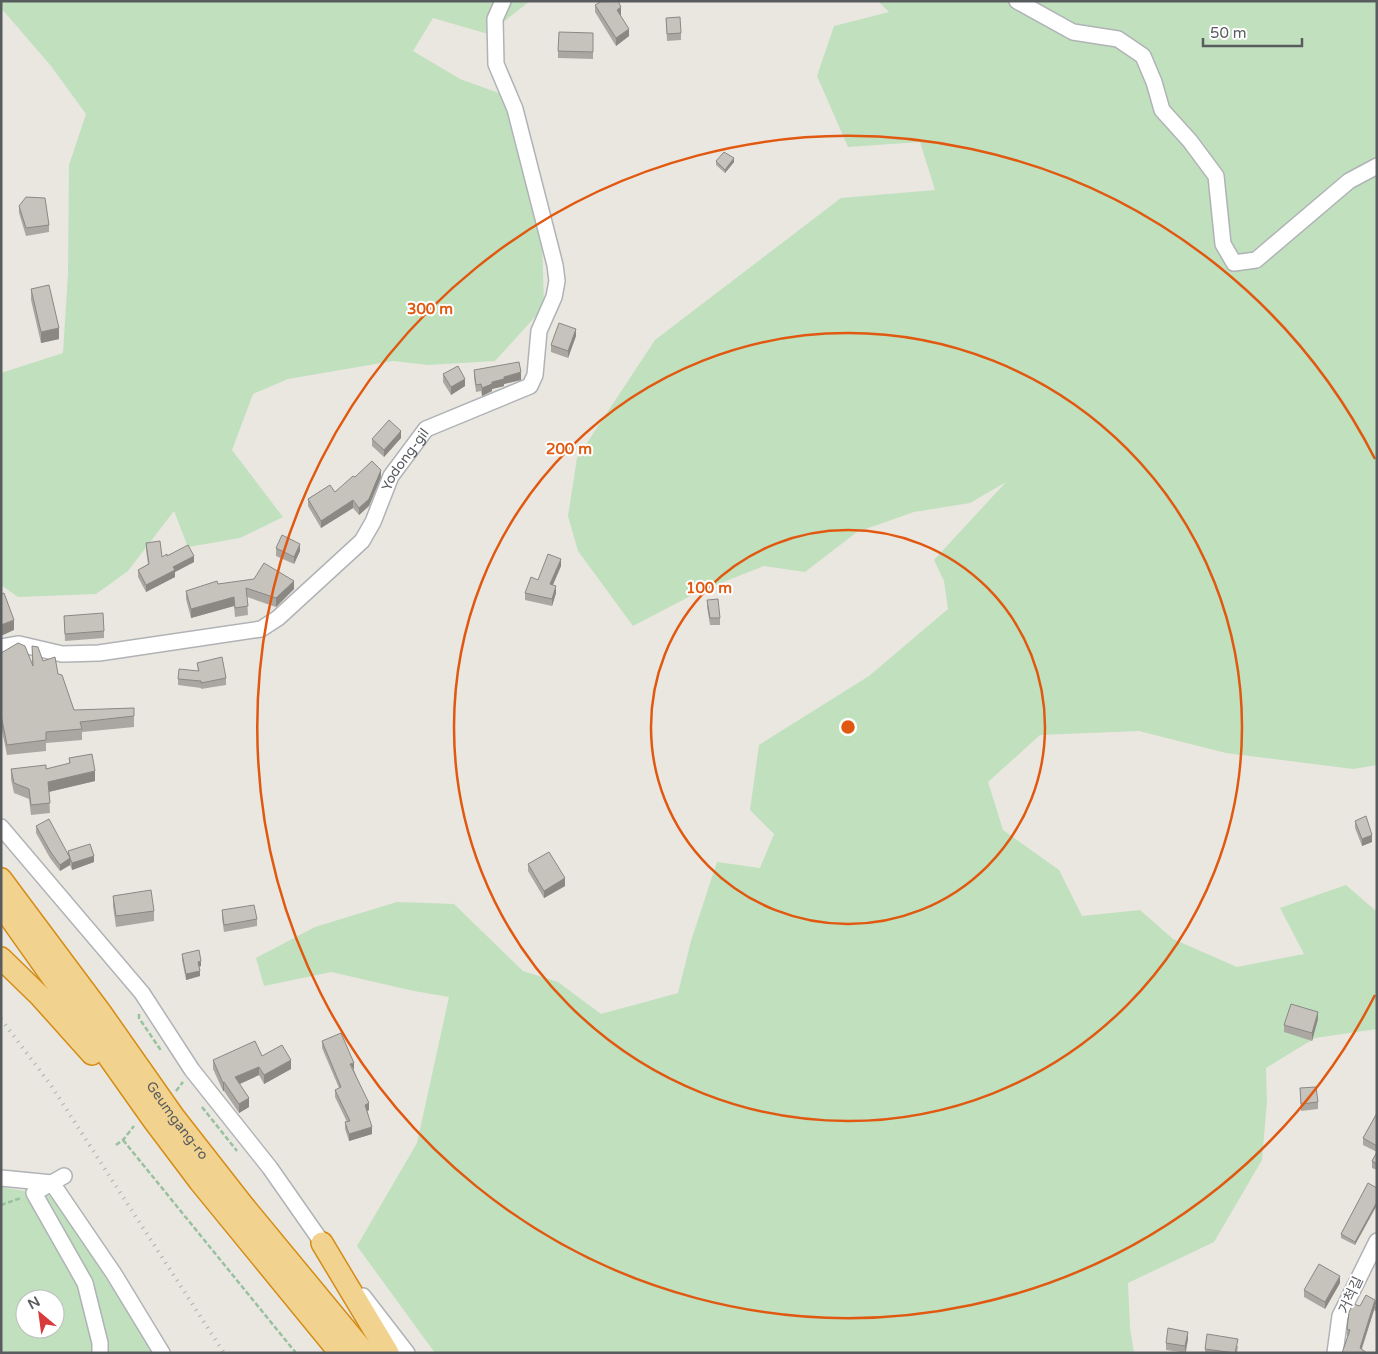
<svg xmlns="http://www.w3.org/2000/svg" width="1378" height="1354" font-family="'Varela Round','Noto Sans KR',sans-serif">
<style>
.green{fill:#c0e0be;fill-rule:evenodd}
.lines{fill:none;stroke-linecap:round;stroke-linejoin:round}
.minor-casing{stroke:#b0b3b6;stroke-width:18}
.highway-casing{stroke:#d58c15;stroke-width:24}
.path{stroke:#98c1a0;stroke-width:2.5;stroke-dasharray:5 2.5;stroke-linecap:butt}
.minor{stroke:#fff;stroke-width:15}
.highway{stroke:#f2d28f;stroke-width:21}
.rail{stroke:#aeafaf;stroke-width:4;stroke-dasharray:1 6;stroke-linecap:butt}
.wall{fill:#aaa7a2}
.shaded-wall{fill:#8b8884}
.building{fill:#c6c2bc;stroke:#8b8884}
.ring{fill:none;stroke:#e15910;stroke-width:2.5}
.labels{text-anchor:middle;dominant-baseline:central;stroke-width:4;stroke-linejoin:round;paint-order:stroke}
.street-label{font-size:14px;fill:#595c5f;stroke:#fff}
.centre{fill:#e15910;stroke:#fff;stroke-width:2.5}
.ring-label{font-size:15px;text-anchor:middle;font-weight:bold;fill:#e15910;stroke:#fff;stroke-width:4;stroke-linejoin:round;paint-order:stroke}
</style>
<rect width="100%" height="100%" fill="#eae7e0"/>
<path class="green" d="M1 1H530L488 34 433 18 413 51 460 79 510 97 542 236 544 307 495 361 428 365 393 361 288 379 253 394 232 450 283 517 240 538 188 547 174 511 128 571 96 594 18 597 1 585V373L63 353 68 273 69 165 86 114 51 66 1 8Z
M878 1H1377V765L1353 769 1226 753 1139 731 1040 735 988 782 1003 830 1059 870 1082 916 1140 910 1173 939 1237 967 1304 954 1280 908 1346 885 1377 912V1029L1315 1038 1266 1068 1267 1101 1262 1160 1214 1242 1128 1283 1130 1328 1134 1353H435L357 1246 417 1143 449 997 414 991 331 972 264 986 256 958 315 927 397 902 454 904 523 971 558 982 601 1014 678 993 691 941 717 862 760 868 774 834 750 810 759 745 869 676 948 609 944 581 934 560 1006 482 970 503 914 512 857 532 805 572 764 566 698 592 633 626 578 551 568 516 577 458 655 340 841 198 935 190 920 142 848 147 817 76 834 26 889 12Z
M1 1187 53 1196 154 1353H1ZM25 1299H55V1329H25Z"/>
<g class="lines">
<g class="minor-casing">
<g id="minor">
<path d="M1017 1 1073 32 1118 39 1143 56 1154 82 1162 110 1190 141 1216 176 1223 244 1234 263 1256 260 1349 181 1377 166"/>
<path id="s1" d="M1 647 19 644 62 654 99 653 261 629 278 618 362 541 373 522 391 476 426 429 530 386 535 375 539 331 554 297 557 281 555 265 515 109 496 64 495 19 503 1"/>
<path d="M1 827 142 993 192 1070 270 1168 328 1251"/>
<path d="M64 1176 34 1193 85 1283 100 1343V1353"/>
<path d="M1 1178 52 1183 114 1274 162 1353"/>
<path d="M363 1296 407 1353"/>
<path d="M1335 1353 1340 1316 1377 1241"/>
</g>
</g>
<g class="highway-casing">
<g id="highway">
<path id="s2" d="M1 879 101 1013 174 1117 242 1204 365 1353"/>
<path d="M1 905 154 1121 200 1182 340 1353"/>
<path d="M1 958 40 996 92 1054"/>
<path d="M322 1243 388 1353"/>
</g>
</g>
<path class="path" d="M139 1014V1018L162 1052
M176 1091 183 1082
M202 1107 237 1151
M123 1140 296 1353
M116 1145 123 1140 134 1126
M1 1205 21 1198"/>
<use href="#minor" class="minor"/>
<use href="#highway" class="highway"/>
<path class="rail" d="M1 1019 50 1084 224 1353"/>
</g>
<path class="wall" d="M595 5 621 15H620L629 36 616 46 595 12Z
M666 18 681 33V40L667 41Z
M593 33V59L558 58V51Z
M716 161 734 162 725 173 716 165Z
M19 206 49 225V232L26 236 19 213Z
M31 289 59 339 41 343 31 300Z
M576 336 568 358 551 352V345Z
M474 370 521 380 504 384V386L492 389V391L482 396 481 391 476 392 474 377Z
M443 374 465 386 451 395 443 382Z
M401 438 384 457 372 446V439Z
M355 477H381L369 506 359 515 353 508 321 528 308 506V499L335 492Z
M146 543 162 557 167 556 194 562 175 572V577L146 592 138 577V570L148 564 146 550Z
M276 548 300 551 294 564 276 556Z
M561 566 553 585 556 593 552 606 525 600V593L538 580Z
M218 584 294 589 276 607 247 597 248 615 235 617 234 606 191 618 186 599V591Z
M707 600 720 618V625H710L707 607Z
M64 616 104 631V638L65 641Z
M32 646 43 661 58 674 74 710 134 716V727L82 732V740L46 743V751L7 755 1 726V653L32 665Z
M197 663 226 678V685L201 689V688L178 685V679L198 671Z
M69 758 95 781 49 792 50 813 31 815 29 799 14 793 11 779V769H46L69 764Z
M1355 821 1372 842 1362 846 1355 828Z
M36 826 68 854V851L94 862 72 870 70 865 60 871 50 858 36 833Z
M528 864 565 886 544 898 528 871Z
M113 896 154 911V921L116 927 113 906Z
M222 910 257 919V926L224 932 222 918Z
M182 954 201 966 199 967 200 976 186 980 182 960Z
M1318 1019 1312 1041 1284 1032V1025Z
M322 1041 354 1070 369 1110 367 1111 372 1134 349 1141 345 1129V1122H347L335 1097V1090L339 1088 322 1048Z
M213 1060 291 1069 264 1084 259 1075 240 1084 249 1107 239 1113 224 1091H223L213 1069Z
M1300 1088 1318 1102V1109L1301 1111Z
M1377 1113V1170L1372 1168V1161L1377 1152 1363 1145V1138Z
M1368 1183 1355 1245 1341 1238V1234Z
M1340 1283 1325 1309 1304 1297V1290Z
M1377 1299V1312L1374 1310 1362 1349 1344 1348 1348 1336H1347V1329L1360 1306 1375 1304Z
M1188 1339 1186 1353 1166 1350V1343Z
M1238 1346 1237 1353H1205V1349Z"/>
<path class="shaded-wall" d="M621 7V15L617 17V10Z
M629 29V36L616 46V38Z
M734 158V162L725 173V170Z
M59 328V339L41 343V332Z
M576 329V336L568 358V351Z
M521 372V380L504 384V386L492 389V391L482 396V388L492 382 504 377Z
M465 379V386L451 395V387Z
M401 431V438L384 457V450Z
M381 470V477L369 506 359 515V508Z
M353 500V508L321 528V521Z
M300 544V551L294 564V557Z
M194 556V562L175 572V577L146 592V585L173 567Z
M561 559V566L550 591V584Z
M294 581V589L276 607V598Z
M556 586V593L552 606V599Z
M234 597V606L191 618V609Z
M14 620V630L1 636V625Z
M95 771V781L48 792V782Z
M1372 835V842L1362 846V839Z
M94 856V862L72 870V863Z
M70 858V865L60 871V865Z
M565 878V886L544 898V891Z
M201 961V966L198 967V962Z
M200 971V976L186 980V974Z
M1318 1012V1019L1312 1041V1033Z
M291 1060V1069L264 1084V1075Z
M354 1063V1070L350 1064Z
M259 1067V1075L235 1086V1077Z
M224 1082V1091H223V1083Z
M249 1098V1107L239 1113V1104Z
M369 1103V1110L365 1112V1105Z
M372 1127V1134L349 1141V1134Z
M1377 1202V1205L1355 1245V1242Z
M1340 1276V1283L1325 1309V1302Z
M1375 1300V1307H1374V1310L1360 1353V1348Z
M1188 1332V1339L1185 1353V1346Z"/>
<path class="building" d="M602 1H618L621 7 617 10 629 29 616 38 595 5Z
M680 17 681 33 667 34 666 18Z
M559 32 593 33V52L558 51Z
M724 152 734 158 725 170 716 161Z
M26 197 45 198 49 225 26 228 19 206Z
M49 285 59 328 41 332 31 289Z
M559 323 576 329 568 351 551 345Z
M519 362 521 372 504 377V379L492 382V384L482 388 481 384 476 385 474 370Z
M458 366 465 379 451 387 443 374Z
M389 420 401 431 384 450 372 439Z
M372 461 381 470 369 499 359 508 353 500 321 521 308 499 330 485 335 492 353 476 355 477Z
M282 535 300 544 294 557 276 548Z
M160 541 162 557 167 554V556L188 545 194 556 173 567 175 570 146 585 138 570 149 564 146 543Z
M548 554 561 559 550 584 556 586 552 599 525 593 531 577 538 580Z
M264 563 294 581 276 598 246 588 248 606 235 608 234 597 191 609 186 591 217 581 218 584 254 579Z
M4 593 14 620 1 625V594Z
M718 599 720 618H710L707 600Z
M103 613 104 631 65 634 64 616Z
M18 643 25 646 33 666 32 646 38 647 43 661 55 657 58 674 62 675 74 710 134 708V716L80 722 82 729 46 732V740L7 745 1 715V653Z
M222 657 226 678 201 683V681L178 679 179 669 199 671 197 663Z
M92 754 95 771 48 782 50 803 31 805 29 789 14 783 11 769 46 765V769L70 763 69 758Z
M1366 816 1372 835 1362 839 1355 821Z
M49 819 70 858 68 851 90 844 94 856 72 863 70 858 60 865 50 851 36 826Z
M549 852 565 878 544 891 528 864Z
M151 890 154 911 116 916 113 896Z
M254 905 257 919 224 925 222 910Z
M199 950 201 961 198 962 200 971 186 974 182 954Z
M1291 1004 1318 1012 1312 1033 1284 1025Z
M341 1033 354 1063 350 1064 369 1103 365 1105 372 1127 349 1134 345 1122 350 1121 335 1090 341 1087 322 1041Z
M255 1041 262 1056 282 1045 291 1060 264 1075 259 1067 235 1077 249 1098 239 1104 224 1082 223 1083 213 1060Z
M1316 1087 1318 1102 1301 1104 1300 1088Z
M1377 1113V1146L1363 1138Z
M1377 1152V1164L1372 1161Z
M1368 1183 1377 1188V1202L1355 1242 1341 1234Z
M1319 1264 1340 1276 1325 1302 1304 1290Z
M1366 1295 1375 1300 1360 1348 1367 1353H1342L1350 1330 1347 1329 1349 1312 1353 1304 1360 1306Z
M1377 1299V1308L1374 1307Z
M1168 1328 1188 1332 1185 1346 1166 1343Z
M1207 1334 1238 1339 1235 1353 1205 1349Z"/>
<g class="ring">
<circle cx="848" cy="727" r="197"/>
<circle cx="848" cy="727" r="394"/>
<path d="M1375 995A591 591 0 1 1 1375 459"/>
</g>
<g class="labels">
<g class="street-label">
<text stroke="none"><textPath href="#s1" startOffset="490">Yodong-gil</textPath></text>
<text stroke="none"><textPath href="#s2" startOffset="299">Geumgang-ro</textPath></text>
<text transform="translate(1351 1295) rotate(-65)">거척길</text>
</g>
</g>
<circle cx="848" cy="727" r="8" class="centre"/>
<g class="ring-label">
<text x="430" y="314">300 m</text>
<text x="569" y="454">200 m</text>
<text x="709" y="593">100 m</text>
</g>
<rect width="1378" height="1354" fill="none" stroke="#595c5f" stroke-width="5"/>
<g transform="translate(40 1314) rotate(331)"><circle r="24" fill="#ffffff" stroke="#bdbebf"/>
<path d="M0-4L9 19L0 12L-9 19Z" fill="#d73a38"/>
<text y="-8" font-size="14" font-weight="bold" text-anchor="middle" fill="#595c5f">N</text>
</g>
<path d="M1203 38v8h99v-8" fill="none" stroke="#595c5f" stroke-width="2.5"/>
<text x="1210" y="38" font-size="15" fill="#595c5f" stroke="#ffffff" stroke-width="4" paint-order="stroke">50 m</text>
</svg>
